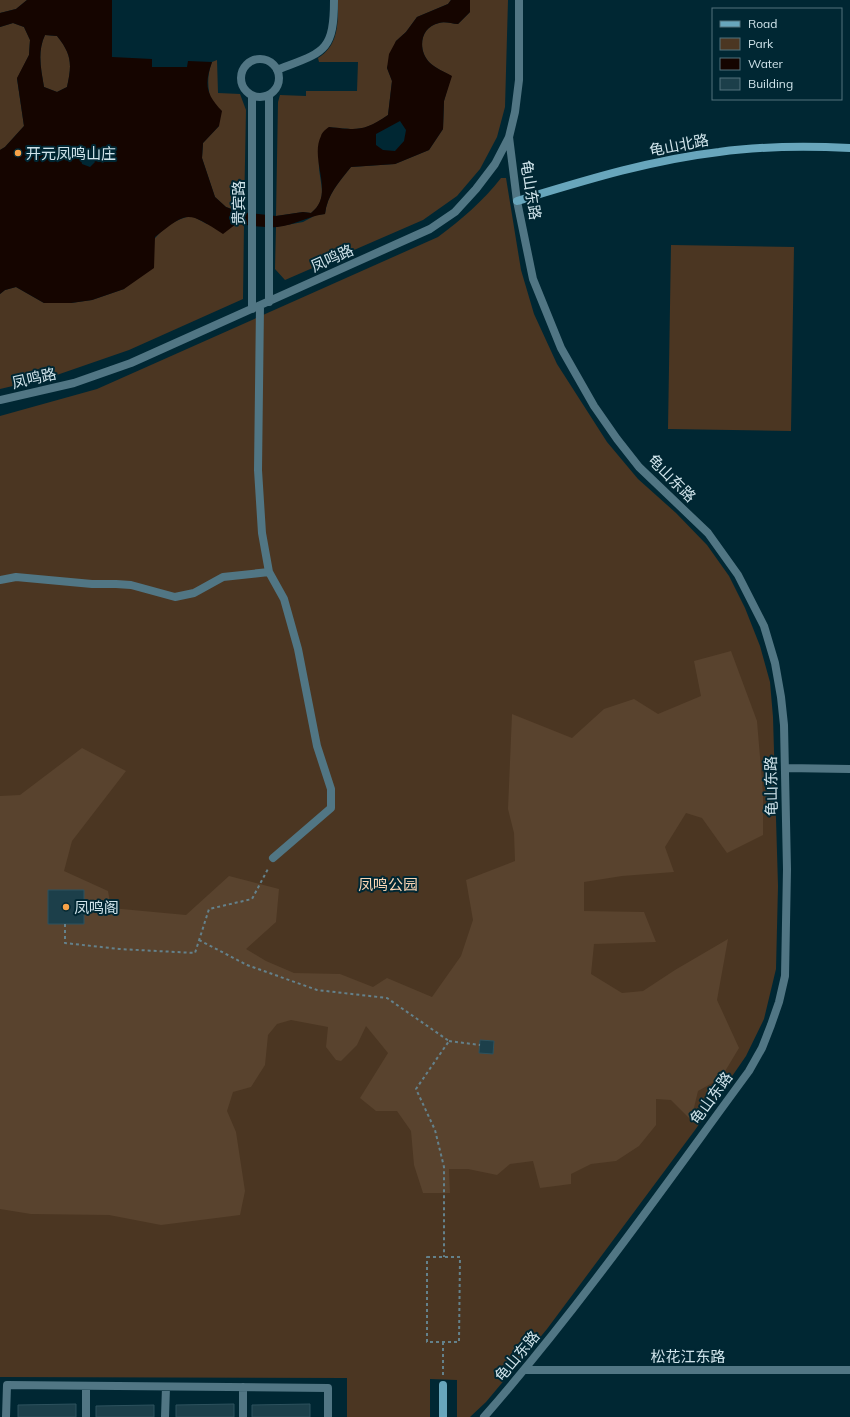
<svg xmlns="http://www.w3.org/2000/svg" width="850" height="1417" font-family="Mulish,'Noto Sans SC',sans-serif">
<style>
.green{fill:#4b3622}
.forest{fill:#59432e}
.water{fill:#150500;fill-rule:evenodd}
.building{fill:#1c3f4a;stroke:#2d525e}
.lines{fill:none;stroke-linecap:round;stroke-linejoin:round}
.path{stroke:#64818b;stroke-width:2;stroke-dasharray:3 3;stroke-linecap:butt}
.street{stroke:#517684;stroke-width:8}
.secondary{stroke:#68a6bc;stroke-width:8}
.poi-dot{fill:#f7a248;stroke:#002733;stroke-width:1.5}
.labels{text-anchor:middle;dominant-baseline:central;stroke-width:4;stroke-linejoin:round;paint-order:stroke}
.street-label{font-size:15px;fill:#cfe3ea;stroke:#002733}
.poi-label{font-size:15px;fill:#cfe3ea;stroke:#002733;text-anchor:start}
.park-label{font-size:15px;fill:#fad6b5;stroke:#002733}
</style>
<rect width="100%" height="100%" fill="#002733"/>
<path class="green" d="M0 0H27L16 9 0 13Z
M338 0H451L448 4 417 17 406 32 396 41 387 68 392 81 388 115C364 132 358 130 329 127 326 137 320 149 319 160 317 179 331 198 311 213L303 212 276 216 278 102 280 95 306 96V91H357L358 62H319L318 58C339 45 338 23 338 0Z
M470 0H508L505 107 497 137 480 169 457 196 423 220 285 280 275 269 276 227 303 222 316 215 325 214C327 195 339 182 351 167L395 164 429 150 443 129 444 101 451 76C445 72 435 68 430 63 417 50 420 27 439 23 445 21 452 24 458 24L470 12Z
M13 23 24 27 30 40 29 55 17 79 24 126 5 147 0 150V27Z
M45 35 57 36C72 54 72 65 67 87L57 92 44 87C41 69 37 52 45 35Z
M217 60 218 93 240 94 246 110 244 213 226 207 215 197 202 158 203 143 219 126C212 102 203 86 212 62Z
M501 178H506L521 270 534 314 557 364 607 442 638 479 676 513 707 545 729 576 745 608 760 646 770 682 773 717 778 886 776 969 764 1019 746 1056 695 1130 547 1329 486 1402 470 1417H457V1380L430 1379V1417H347V1378L0 1377V416L97 389 438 237C462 219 483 201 501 178Z
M192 216 207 224H244L243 299 129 350 51 377 0 389V294L5 290 16 287 44 303H71L92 300 124 289C141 260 155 222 192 216Z
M671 245 794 247 791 431 668 429Z"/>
<path class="forest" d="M731 651 757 721 763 793V835L727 853 702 818 686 813 665 847 674 872 622 876 584 882V911L644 912 656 942 594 944 591 974 622 993 643 991 675 970 728 939 717 1000 739 1048 721 1078 698 1091 691 1120 671 1100 656 1099V1125L639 1146 616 1161 591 1164 571 1174V1184L540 1188 533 1161 510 1164 497 1175 468 1169H449L450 1193H423L414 1165 411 1131 397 1111H376L360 1098 388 1053 366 1026 357 1045 341 1061 336 1060 326 1047 328 1027 291 1020 277 1024 268 1035 265 1065 251 1087 233 1092 227 1111 236 1132 245 1191 240 1215 161 1225 109 1215 31 1214 0 1209V796L20 795 82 748 126 771 72 841 64 871 108 891 111 908 186 915 229 876 279 889 276 922 246 949 266 961 294 973 340 974 373 987 387 978 432 997 461 956 473 920 466 880 515 861 514 833 508 809 512 714 572 738 604 709 634 699 658 714 701 696 694 661Z"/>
<path class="water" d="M27 0H112V57L152 59V67H187L188 61 212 62C204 85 206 94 222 111L219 126 203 143 202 158 215 197 226 207 239 212 276 216 303 212 311 213C336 194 309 160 321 136 322 132 326 129 329 127 357 130 363 132 388 115L392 81 387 68 389 54 396 41 406 32 417 17 448 4 451 0H470V12L458 24C452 24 445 21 439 23 420 27 417 50 430 63 435 68 445 72 452 76L444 101 443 129 429 150 395 164 351 167C339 182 327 195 325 214 309 216 295 225 277 227 264 228 249 225 236 224L223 234C187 211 188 211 155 237L154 268 124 289 92 300 71 303H44L16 287 5 290 0 294V150L5 147 24 126 17 78 29 55 30 40 24 27 13 23 0 27V13L16 9ZM45 35 57 36C72 55 72 64 67 87L57 92 44 87C41 69 37 52 45 35ZM400 121 406 130 404 141 395 151 383 150 376 145V134ZM89 153 95 162 90 167 82 164 80 155Z"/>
<path class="building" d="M48 890H84V924H48Z
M480 1040 494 1041 493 1054 479 1053Z
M76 1404V1417H18V1405Z
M234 1404V1417H176V1405Z
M310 1404V1417H252V1405Z
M154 1405V1417H96V1406Z"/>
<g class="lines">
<path class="path" d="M65 924V943L119 949 195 953 209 909 252 899 269 867
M199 940 247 965 317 990 387 998 449 1041 416 1089 435 1130 444 1167V1257
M449 1041 480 1045
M427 1257H460L459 1342H427Z
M443 1342V1377"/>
<path class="street" d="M241 78a19 19 0 1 1 38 0a19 19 0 1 1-38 0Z
M277 70C323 52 334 53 334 0
M269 302V95
M260 306 258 470 262 533 269 572 284 599 298 649 317 746 331 789V808L273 858
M252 309V96
M0 400 74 383 131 363 430 229 455 212 476 189 495 164 509 137 515 112 519 80V0
M0 580 16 577 92 584H116L131 585 175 597 194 593 223 577 269 572
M785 768 850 769
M525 1370H850
M86 1386V1417
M6 1417 7 1385 328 1388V1417
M165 1417 166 1387
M243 1417V1387
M484 1417C580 1307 663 1188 749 1071L762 1048 771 1025 779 1002 785 976 787 869 784 725 781 697 775 663 764 626 738 575 708 533 639 467 617 439 594 406 561 348 533 279 517 201 509 137"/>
<path class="secondary" d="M517 201C583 181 650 160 719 152 762 146 807 146 850 148
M443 1417V1385"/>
</g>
<g class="poi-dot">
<circle cx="18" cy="153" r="4"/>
<circle cx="66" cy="907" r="4"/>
</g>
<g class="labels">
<g class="street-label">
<text transform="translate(679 145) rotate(-11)">龟山北路</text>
<text transform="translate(531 190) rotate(81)">龟山东路</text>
<text transform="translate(238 203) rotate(-90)">贵宾路</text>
<text transform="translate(332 258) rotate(-24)">凤鸣路</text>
<text transform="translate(34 378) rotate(-13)">凤鸣路</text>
<text transform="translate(672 478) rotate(45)">龟山东路</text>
<text transform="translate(771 786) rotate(-91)">龟山东路</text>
<text transform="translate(711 1098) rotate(-54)">龟山东路</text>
<text transform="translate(517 1356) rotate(-50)">龟山东路</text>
<text x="688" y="1356">松花江东路</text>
</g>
<g class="poi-label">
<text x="26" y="153">开元凤鸣山庄</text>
<text x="74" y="907">凤鸣阁</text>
</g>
<g class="park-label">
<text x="388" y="884">凤鸣公园</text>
</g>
</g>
<rect x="712" y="8" width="130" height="92" fill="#002733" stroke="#53727c"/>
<rect x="720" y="21" width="20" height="6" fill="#68a6bc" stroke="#53727c"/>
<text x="748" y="28" font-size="12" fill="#cfe3ea">Road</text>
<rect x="720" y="38" width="20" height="12" fill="#4b3622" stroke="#53727c"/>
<text x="748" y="48" font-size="12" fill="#cfe3ea">Park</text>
<rect x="720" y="58" width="20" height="12" fill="#150500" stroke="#53727c"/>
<text x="748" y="68" font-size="12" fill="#cfe3ea">Water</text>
<rect x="720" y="78" width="20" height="12" fill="#1c3f4a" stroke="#53727c"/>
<text x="748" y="88" font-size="12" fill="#cfe3ea">Building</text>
</svg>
